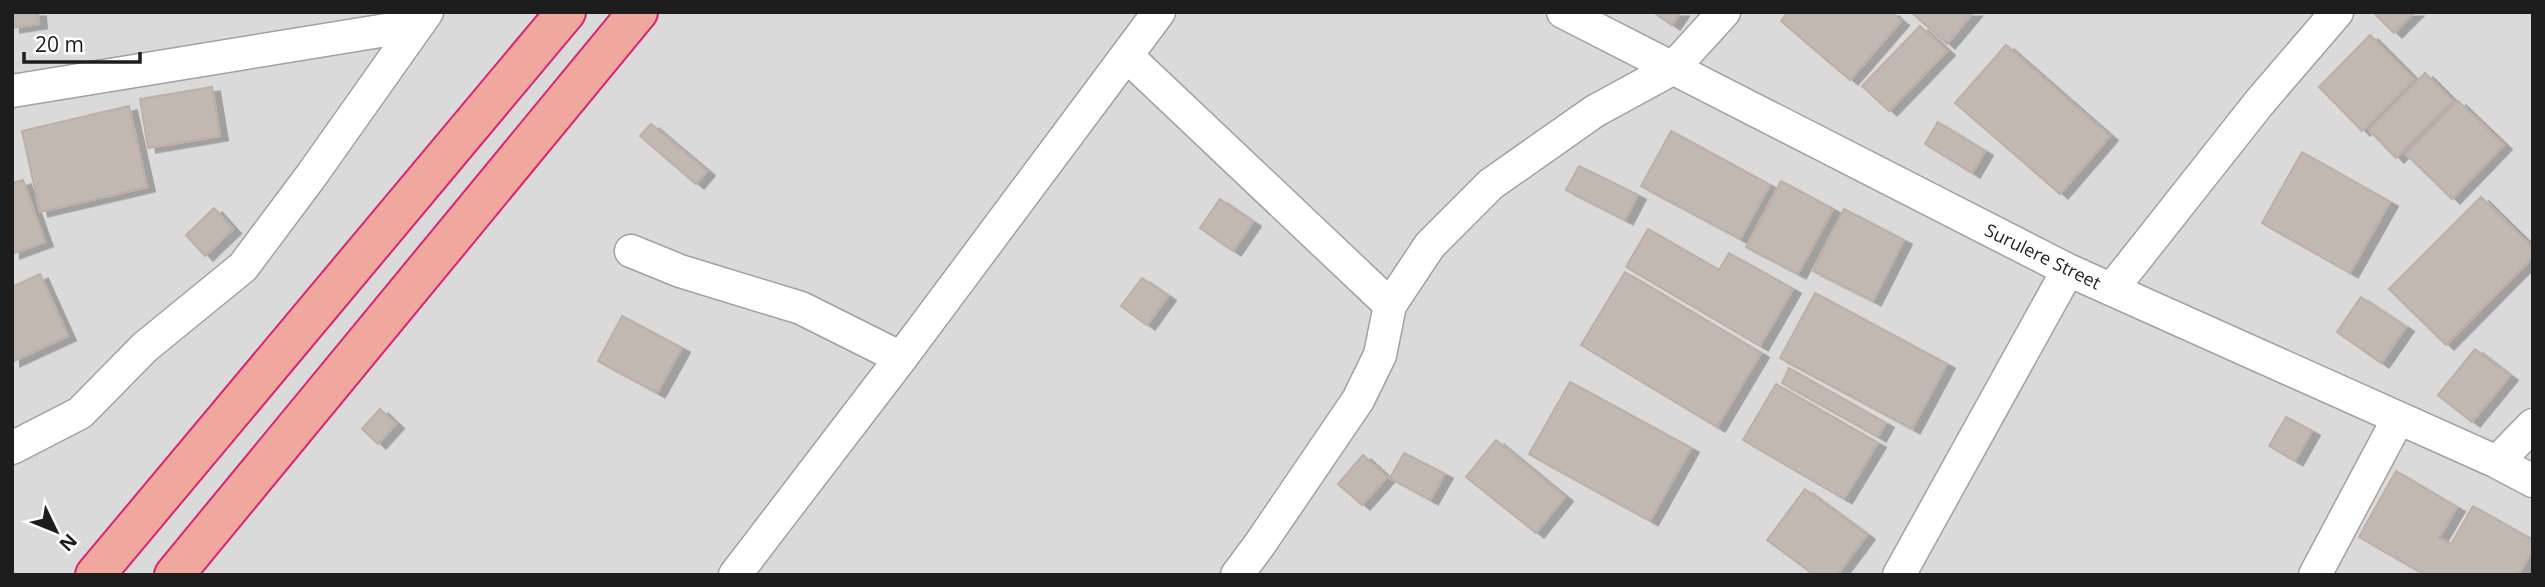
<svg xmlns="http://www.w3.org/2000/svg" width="2545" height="587" font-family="'Open Sans',sans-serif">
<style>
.residential{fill:#dbdada}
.building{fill:#c2b8b2;stroke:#bfaea5;stroke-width:2;filter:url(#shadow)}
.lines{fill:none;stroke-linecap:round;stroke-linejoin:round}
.minor-casing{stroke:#a1a1a1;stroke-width:35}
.trunk-casing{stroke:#d72473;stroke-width:42}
.minor{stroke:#fff;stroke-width:32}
.trunk{stroke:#f0a89e;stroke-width:38}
.labels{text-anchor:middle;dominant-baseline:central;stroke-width:6;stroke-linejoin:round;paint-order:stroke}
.street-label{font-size:18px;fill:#1d1d1d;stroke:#fff}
</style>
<defs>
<filter id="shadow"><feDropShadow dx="8" dy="4.5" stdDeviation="0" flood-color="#0004"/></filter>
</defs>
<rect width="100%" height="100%" fill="#eee9e2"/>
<path class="residential" d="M12 12H2533V575H12Z"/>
<path class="building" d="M12 12H38L39 24 12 28Z
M1653 12H1681L1672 25Z
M1788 12H1891L1901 21 1850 80 1781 21Z
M1911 12H1974L1947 44Z
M2376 12H2415L2394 33 2375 14Z
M1920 26 1947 51 1889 111 1862 86Z
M2370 35 2414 79 2362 131 2319 87Z
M2006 45 2110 136 2060 194 1955 103Z
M2425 73 2453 101 2396 158 2369 130Z
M212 87 220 136 148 148 140 99Z
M2458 101 2504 145 2452 199 2406 154Z
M129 106 147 187 40 212 22 131Z
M1938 122 1985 151 1972 173 1925 144Z
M651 124 707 171 696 184 640 136Z
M1671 131 1770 185 1740 239 1641 186Z
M2302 152 2390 202 2350 273 2262 223Z
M1579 166 1638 195 1625 220 1566 190Z
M23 180 45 242 12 254V183Z
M1781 181 1833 209 1798 274 1746 247Z
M2481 197 2533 248V257L2446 345 2389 289Z
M1220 199 1253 222 1233 251 1200 228Z
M214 208 233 229 205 256 186 235Z
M1844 209 1904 240 1873 301 1813 271Z
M1648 229 1719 270 1729 253 1793 289 1760 346 1626 267Z
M1625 272 1761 353 1717 427 1581 345Z
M40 274 68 336 12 362V287Z
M1142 278 1168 296 1147 325 1121 306Z
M1815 293 1947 364 1912 429 1780 358Z
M2361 297 2406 327 2381 363 2337 332Z
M622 316 682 348 657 393 598 361Z
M2475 349 2510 376 2472 422 2438 395Z
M1789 368 1886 423 1878 437 1782 383Z
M1570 382 1691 448 1650 521 1529 454Z
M1776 384 1878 443 1844 499 1743 440Z
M380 409 396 424 378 444 362 429Z
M2286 417 2312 431 2295 461 2269 446Z
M1496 440 1565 497 1536 533 1466 477Z
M1404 453 1445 474 1430 500 1390 478Z
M1363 455 1387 477 1362 505 1338 484Z
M2396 471 2457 507 2439 538 2451 544 2473 506 2533 540V550L2518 575H2425L2359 537Z
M1805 489 1867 535 1837 575H1814L1767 540Z"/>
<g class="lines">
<g class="minor-casing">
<path id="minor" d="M1563 12 2068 270 2497 462 2533 481
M1127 56 1390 305 1380 355 1358 400 1260 544 1237 575
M12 91 417 25
M631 251 680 271 801 308 901 358
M2112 289 2259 103 2337 12
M1390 305 1430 245 1491 184 1595 111 1672 69 1724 12
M12 448 80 413 145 347 243 267 311 176 427 12
M2497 462 2533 425
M735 575 901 358 1159 12
M1899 575 2068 270
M2315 575 2398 419"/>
</g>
<g class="trunk-casing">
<path id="trunk" d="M95 575 566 12
M174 575 638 12"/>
</g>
<use href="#minor" class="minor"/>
<use href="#trunk" class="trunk"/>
</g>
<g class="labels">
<g class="street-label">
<text transform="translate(2043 256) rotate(26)">Surulere Street</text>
</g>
</g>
<rect width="2545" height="587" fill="none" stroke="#1d1d1d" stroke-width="28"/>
<g transform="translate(56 531) rotate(133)" stroke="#ffffff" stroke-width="5" paint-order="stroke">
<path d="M0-5L12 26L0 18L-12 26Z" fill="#1d1d1d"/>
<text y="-10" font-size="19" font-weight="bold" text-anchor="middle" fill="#1d1d1d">N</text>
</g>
<path d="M24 52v10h116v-10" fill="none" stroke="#1d1d1d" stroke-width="3.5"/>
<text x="35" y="52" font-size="21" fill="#1d1d1d" stroke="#ffffff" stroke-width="5" paint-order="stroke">20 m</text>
</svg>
